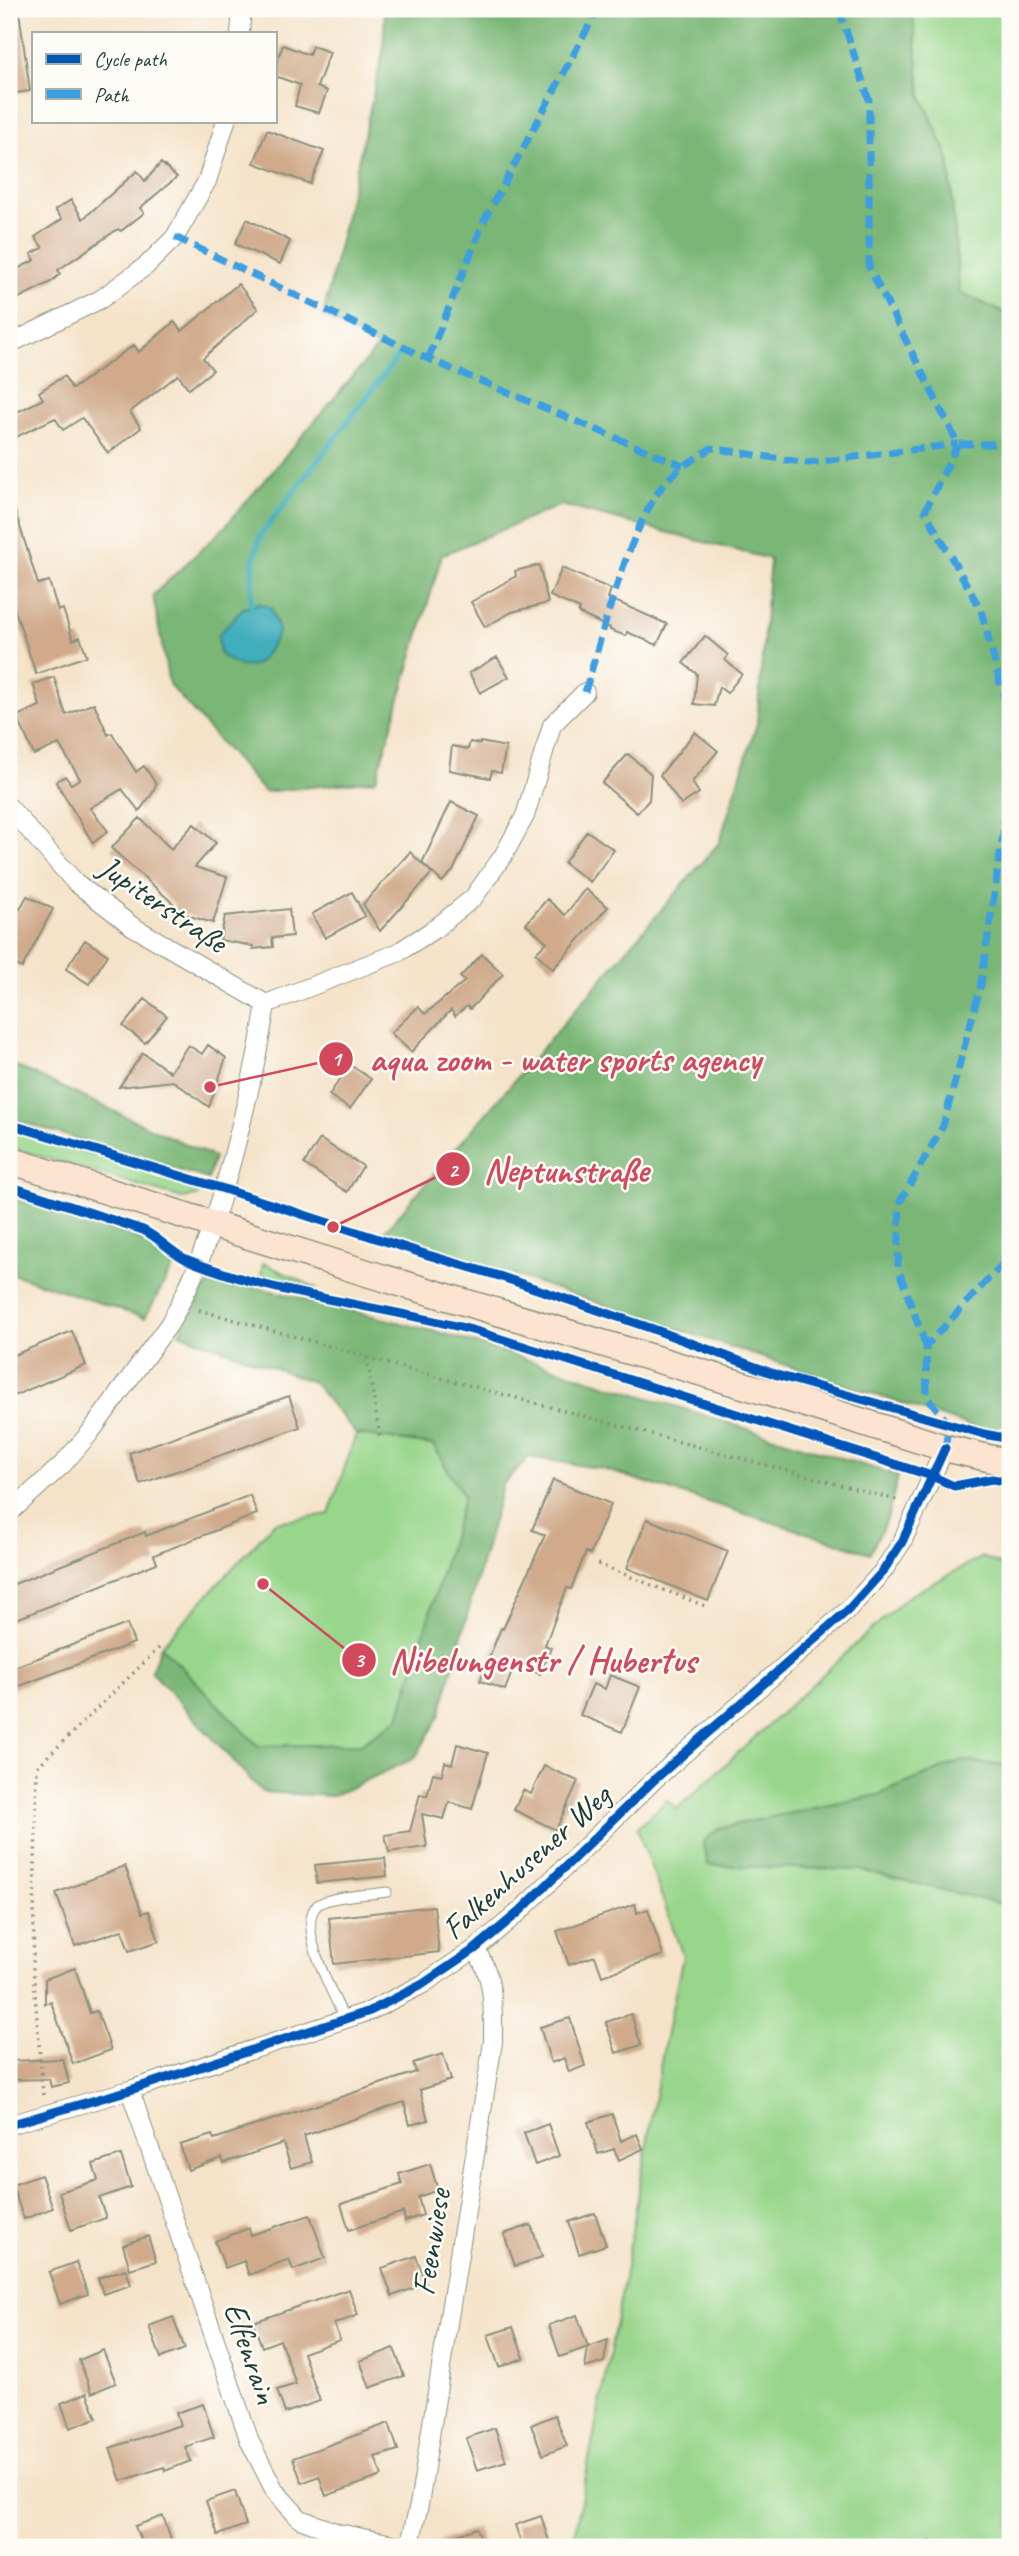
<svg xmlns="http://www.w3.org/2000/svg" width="1019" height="2556" font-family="Caveat,sans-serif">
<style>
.green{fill:#98d68b;stroke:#5c8a60;stroke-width:2}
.forest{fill:#7ab777;stroke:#4c7a56;stroke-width:2}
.water{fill:#3faebc;stroke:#2f7678;stroke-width:2}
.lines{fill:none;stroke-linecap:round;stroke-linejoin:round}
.stream{stroke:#3faebc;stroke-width:6}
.building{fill:#d0aa8b}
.service-casing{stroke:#8a907e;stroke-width:11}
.minor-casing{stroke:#8a907e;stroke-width:20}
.secondary-casing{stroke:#8a907e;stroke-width:29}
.path{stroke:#8a907e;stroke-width:3.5;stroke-dasharray:2 5;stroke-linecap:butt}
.service{stroke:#fff;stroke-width:9}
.minor{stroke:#fff;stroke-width:18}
.secondary{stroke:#fde4d1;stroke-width:26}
.quiet{stroke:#3c9ee2;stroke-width:7;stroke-dasharray:14 7;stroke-linecap:butt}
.cycleway-casing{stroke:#fdfcf7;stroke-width:13}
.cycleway{stroke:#0057b8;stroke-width:9}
.labels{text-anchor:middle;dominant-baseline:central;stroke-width:5;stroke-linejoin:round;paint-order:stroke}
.street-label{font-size:33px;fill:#1f3d34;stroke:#fdfcf7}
.leader{fill:none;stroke:#d1495b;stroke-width:2.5}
.callout-dot{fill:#d1495b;stroke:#fdfcf7;stroke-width:2.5}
.mark-label{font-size:21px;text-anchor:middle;font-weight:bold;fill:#fff}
.callout-label{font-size:35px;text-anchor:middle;font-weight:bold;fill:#d1495b;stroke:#fdfcf7;stroke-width:5;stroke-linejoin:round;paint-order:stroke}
</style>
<rect width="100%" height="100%" fill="#fdfcf7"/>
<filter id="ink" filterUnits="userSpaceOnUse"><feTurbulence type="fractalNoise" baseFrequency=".0143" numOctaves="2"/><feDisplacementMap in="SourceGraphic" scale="14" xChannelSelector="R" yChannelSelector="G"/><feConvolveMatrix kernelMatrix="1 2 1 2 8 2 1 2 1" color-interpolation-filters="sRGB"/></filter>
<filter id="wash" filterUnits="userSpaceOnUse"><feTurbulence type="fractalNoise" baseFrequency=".00686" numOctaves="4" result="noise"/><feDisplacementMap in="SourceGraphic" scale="28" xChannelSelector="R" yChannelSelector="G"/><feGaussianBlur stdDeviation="1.57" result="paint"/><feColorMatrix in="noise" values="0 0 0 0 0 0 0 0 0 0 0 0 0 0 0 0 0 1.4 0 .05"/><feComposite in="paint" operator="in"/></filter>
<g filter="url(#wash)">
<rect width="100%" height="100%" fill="#f5e3c9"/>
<path class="green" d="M912 9H1010V316L959 292 949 159 921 95Z
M9 1128 206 1189 196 1196 182 1198 9 1147Z
M263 1263 318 1289 261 1277Z
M356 1434 433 1445 464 1497 399 1718 361 1744 258 1746 161 1646 275 1522 329 1514Z
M982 1557 1010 1569V1766L960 1761 878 1795 719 1828 709 1865 860 1870 1010 1906V2547H937L931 2537 903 2547H572L621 2296 662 2056 683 1956 637 1828 667 1800 677 1809 907 1597Z"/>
<path class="forest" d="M385 9H912L921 95 949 159 959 292 1010 316V1436L982 1430 384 1232 719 843 757 723 770 559 561 505 442 555 376 780 264 792 169 684 153 595 223 529 378 347 323 316 383 52Z
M9 1063 214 1157 208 1179 9 1118Z
M9 1197 150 1242 173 1267 145 1318 9 1273Z
M227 1280 445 1334 898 1476 887 1519 870 1553 603 1469 529 1457 503 1484 440 1715 415 1758 332 1796 262 1792 151 1671 161 1646 258 1746 361 1744 399 1718 464 1497 433 1445 356 1434 313 1382 179 1333 208 1284Z
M960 1761 1010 1766V1906L860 1870 708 1865 703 1842 719 1828 878 1795Z"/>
<path class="water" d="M259 603 271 608 279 631C264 661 252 681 220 654L218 635 243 608Z"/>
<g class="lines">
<path class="stream" d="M251 604 253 562 260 536 398 356"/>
</g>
<g id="blocks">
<path class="building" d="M19 11 30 91 9 94V12Z
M283 45 309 55 312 46 330 52 317 87 327 91 319 113 295 106 300 85 275 76V67Z
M267 130 324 151 310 184 254 163Z
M161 163 177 177 140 208 144 213 121 231 118 229 58 270 60 274 51 282 9 303V273L35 260 31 254 43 248 35 237 62 219 55 210 71 200 83 219 137 171 145 181Z
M247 219 290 241 280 264 235 244Z
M238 284 258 309 203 358 213 370 189 389 178 375 130 412 141 428 108 453 82 418 63 430 55 418 14 438 9 427V416L43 399 39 392 64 376 72 389 134 345 139 352 174 322 182 331Z
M12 501 38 584 49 581 58 611 63 609 73 640 80 637 87 656 36 674 9 592V502Z
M539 565 548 603 512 612 485 627 471 602 516 576 515 571Z
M562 568 611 589 608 598 667 624 657 645 627 632 626 636 610 630V628L578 613 580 609 550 596Z
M705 636 728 655 725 660 742 674 727 693 719 687 714 706 694 704 697 674 683 663Z
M497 657 509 677 480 693 469 673Z
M54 677 66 715 94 703 108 735 112 733 136 772 144 766 156 784 152 794 139 811 122 789 90 808 108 831 93 843 56 782 65 776 71 784 80 779 59 744 34 755 17 716 40 706 33 684Z
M695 732 718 751 692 782 699 793 681 805 660 775Z
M470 742 480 744V742L506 747 501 773 492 771 490 778 449 770 452 746 468 749Z
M628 754 651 774 649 800 637 813 602 783Z
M451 802 479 816 453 871 442 882 422 863Z
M140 818 171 849 194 824 216 843 195 867 227 877 213 923 173 911 175 905 111 848Z
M587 831 614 850 590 882 564 863Z
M410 852 432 873 380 931 363 904Z
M585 889 608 907 553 969 536 953 547 942 526 924 547 899 565 915Z
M352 892 365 916 325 938 312 914Z
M27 896 53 909 22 968 9 962V904L20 909Z
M289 909 292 936 272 938 273 947 253 949V946L220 940 225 916Z
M85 940 108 955 89 984 66 969Z
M482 954 503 974 470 1009 467 1006 455 1016 451 1010 411 1052 391 1033 418 1007 425 1014 465 981 460 977Z
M145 999 167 1016 145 1043 123 1026Z
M188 1045 202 1054 208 1045 226 1058 209 1107 173 1081 119 1087 143 1053 170 1072Z
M350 1065 371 1079 350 1109 329 1095Z
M320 1139 363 1166 347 1192 304 1164Z
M72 1331 86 1365 9 1398V1357Z
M289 1396 300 1427 140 1484 129 1453Z
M553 1480 611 1504 590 1554 586 1552 571 1589 567 1588 545 1645 551 1648 540 1674 515 1664 505 1690 480 1681 501 1628 503 1629 545 1535 532 1530Z
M250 1495 257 1514 154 1555 157 1563 9 1622V1586L145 1532 146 1536Z
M647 1519 728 1551 708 1601 627 1568Z
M127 1624 134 1643 9 1690V1669Z
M610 1675 640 1687 622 1732 580 1715 593 1684 605 1689Z
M457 1744 488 1753 472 1809 449 1802 444 1819 422 1814 427 1847 389 1852 385 1835 410 1831 420 1794 427 1796 433 1773 442 1775 445 1762 452 1764Z
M544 1766 578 1781 556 1830 514 1810 523 1790 531 1794Z
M385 1858 387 1876 317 1883 315 1865Z
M125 1866 142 1913 149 1911 159 1941 129 1951 122 1930 75 1946 56 1893Z
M635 1904 637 1913 648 1909 663 1955 602 1976 595 1956 569 1965 557 1931Z
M434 1906 439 1952 334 1964 329 1918Z
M75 1968 90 2013 97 2011 111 2050 73 2064 51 2002 45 2004V1979Z
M631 2014 641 2045 616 2053 606 2022Z
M570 2018 585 2066 569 2072 564 2058 551 2063 540 2027Z
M443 2054 451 2080 420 2090 428 2120 410 2125 404 2102 304 2136 312 2162 291 2168 283 2143 224 2163 222 2158 188 2170 180 2145 212 2135 214 2139 416 2072 413 2063Z
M63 2059 69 2083 51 2087 49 2079 9 2080V2061Z
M612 2114 621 2141 637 2134 643 2149 619 2160 614 2149 598 2154 588 2122Z
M548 2124 559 2156 535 2165 524 2133Z
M121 2155 131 2187 99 2198 106 2218 71 2230 59 2192 98 2180 93 2164Z
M430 2164 438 2190 418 2197 423 2215 405 2221 403 2212 349 2230 341 2204 402 2184 399 2174Z
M41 2175 53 2208 24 2219 12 2185Z
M595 2213 606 2245 579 2254 569 2222Z
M310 2215 325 2258 293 2270 289 2259 249 2275 244 2261 225 2268 215 2241 249 2228 251 2235Z
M531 2225 542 2257 515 2266 504 2234Z
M148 2236 156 2261 130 2269 123 2245Z
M416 2256 426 2284 392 2296 382 2268Z
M76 2262 88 2294 60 2304 49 2272Z
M126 2269 131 2285 103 2294 98 2278Z
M349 2289 358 2315 334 2324 340 2340 303 2353 320 2401 285 2413 277 2390 296 2384 280 2340 262 2347 253 2322Z
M577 2315 588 2347 560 2357 549 2325Z
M173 2317 185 2349 161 2358 149 2326Z
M513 2327 524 2358 499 2367 488 2335Z
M608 2340 604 2362 585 2368 588 2347Z
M394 2348 404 2376 370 2388 360 2361Z
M103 2350 116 2383 92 2393 79 2360Z
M87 2393 97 2418 70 2428 61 2403Z
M203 2404 214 2437 185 2447 191 2461 165 2471 164 2467 121 2481 110 2448 180 2425 176 2413Z
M555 2415 567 2446 543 2455 531 2425Z
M389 2423 398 2450 375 2457 382 2476 326 2496 319 2476 302 2483 293 2458Z
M495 2428 506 2461 477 2470 466 2438Z
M235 2491 246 2525 218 2535 206 2501Z
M163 2516 174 2547H143L135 2526Z
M541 2516 551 2547H523L515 2525Z
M477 2528 484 2547H429V2545Z"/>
</g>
</g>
<g filter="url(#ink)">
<use href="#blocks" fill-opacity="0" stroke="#8a907e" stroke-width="2"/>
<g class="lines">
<g class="service-casing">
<path id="service" d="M345 2019C335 1999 289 1914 323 1902 340 1895 368 1895 387 1892"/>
</g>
<g class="minor-casing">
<path id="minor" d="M240 33 242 9
M9 344 101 299 147 265 175 237 207 181 226 121
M9 807 75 882 132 926 266 1004
M9 1513 63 1464 89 1434 170 1323C201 1266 218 1213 234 1152 247 1102 258 1055 266 1004L397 953 436 928 473 898 503 856 525 816 552 725 585 692
M130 2090 250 2442 275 2491 300 2519 338 2533 408 2547
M9 2125 130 2090 370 2011 423 1984 475 1949 519 1912 655 1779 848 1610 883 1571 902 1542 945 1448
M409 2547 419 2505 493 2042C493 2009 495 1976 475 1949"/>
</g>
<g class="secondary-casing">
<path id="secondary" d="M9 1160 370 1274 800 1402 945 1448 1010 1463"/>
</g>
<path class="path" d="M199 1310 365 1356 367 1358 900 1501
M367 1358 380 1438
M598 1564 705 1606
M43 2095 33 1968 37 1767 161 1646"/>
<use href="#service" class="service"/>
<use href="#minor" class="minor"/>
<use href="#secondary" class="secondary"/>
<path class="quiet" d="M839 9 869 100V267L958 444H1010
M175 237 428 359 683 466
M428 359 484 221 598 9
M958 444 925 511 981 610 1010 721
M585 692C604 629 624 544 660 489 672 471 694 460 711 448L807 463 958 444
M926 1346 898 1268 900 1202 943 1126 981 984 1003 834 1010 730
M945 1448 949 1424 927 1397 926 1346 1010 1256
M919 2547 937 2542 945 2547"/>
<g class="cycleway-casing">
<path id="cycleway" d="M9 1124 224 1189 428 1255 499 1276 653 1329 777 1375 984 1434 1010 1439
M9 1186 143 1230C160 1238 171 1253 188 1260 281 1298 383 1305 479 1332L932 1476 954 1486 992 1479 1010 1482
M9 2125 130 2090 370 2011 423 1984 475 1949 519 1912 655 1779 848 1610 883 1571 902 1542 945 1448"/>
</g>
<use href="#cycleway" class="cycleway"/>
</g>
</g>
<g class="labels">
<g class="street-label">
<text transform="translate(163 904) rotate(34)">Jupiterstraße</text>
<text transform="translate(526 1862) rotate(-42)">Falkenhusener Weg</text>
<text transform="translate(431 2242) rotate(-81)">Feenwiese</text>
<text transform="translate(251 2353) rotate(71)">Elfenrain</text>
</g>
</g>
<path class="leader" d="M210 1087L336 1059M333 1227L453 1169M263 1584L359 1660"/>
<g class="callout-dot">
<circle cx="210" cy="1087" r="7"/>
<circle cx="333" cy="1227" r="7"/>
<circle cx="263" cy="1584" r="7"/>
<circle cx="336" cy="1059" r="18"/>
<circle cx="453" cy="1169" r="18"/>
<circle cx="359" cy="1660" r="18"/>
</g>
<g class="mark-label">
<text x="336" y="1066">1</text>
<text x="453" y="1177">2</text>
<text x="359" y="1667">3</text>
</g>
<g class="callout-label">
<text x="565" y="1071">aqua zoom - water sports agency</text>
<text x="566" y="1182">Neptunstraße</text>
<text x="543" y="1672">Nibelungenstr / Hubertus</text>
</g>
<rect width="1019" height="2556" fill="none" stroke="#fdfcf7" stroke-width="35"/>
<rect x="32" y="32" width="245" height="91" fill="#fdfcf7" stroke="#a4b0a9" stroke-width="2"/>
<rect x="46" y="54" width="35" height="10" fill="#0057b8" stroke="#a4b0a9" stroke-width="2"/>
<text x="94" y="66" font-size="21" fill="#1f3d34">Cycle path</text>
<rect x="46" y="89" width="35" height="10" fill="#3c9ee2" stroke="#a4b0a9" stroke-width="2"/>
<text x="94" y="102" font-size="21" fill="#1f3d34">Path</text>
</svg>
